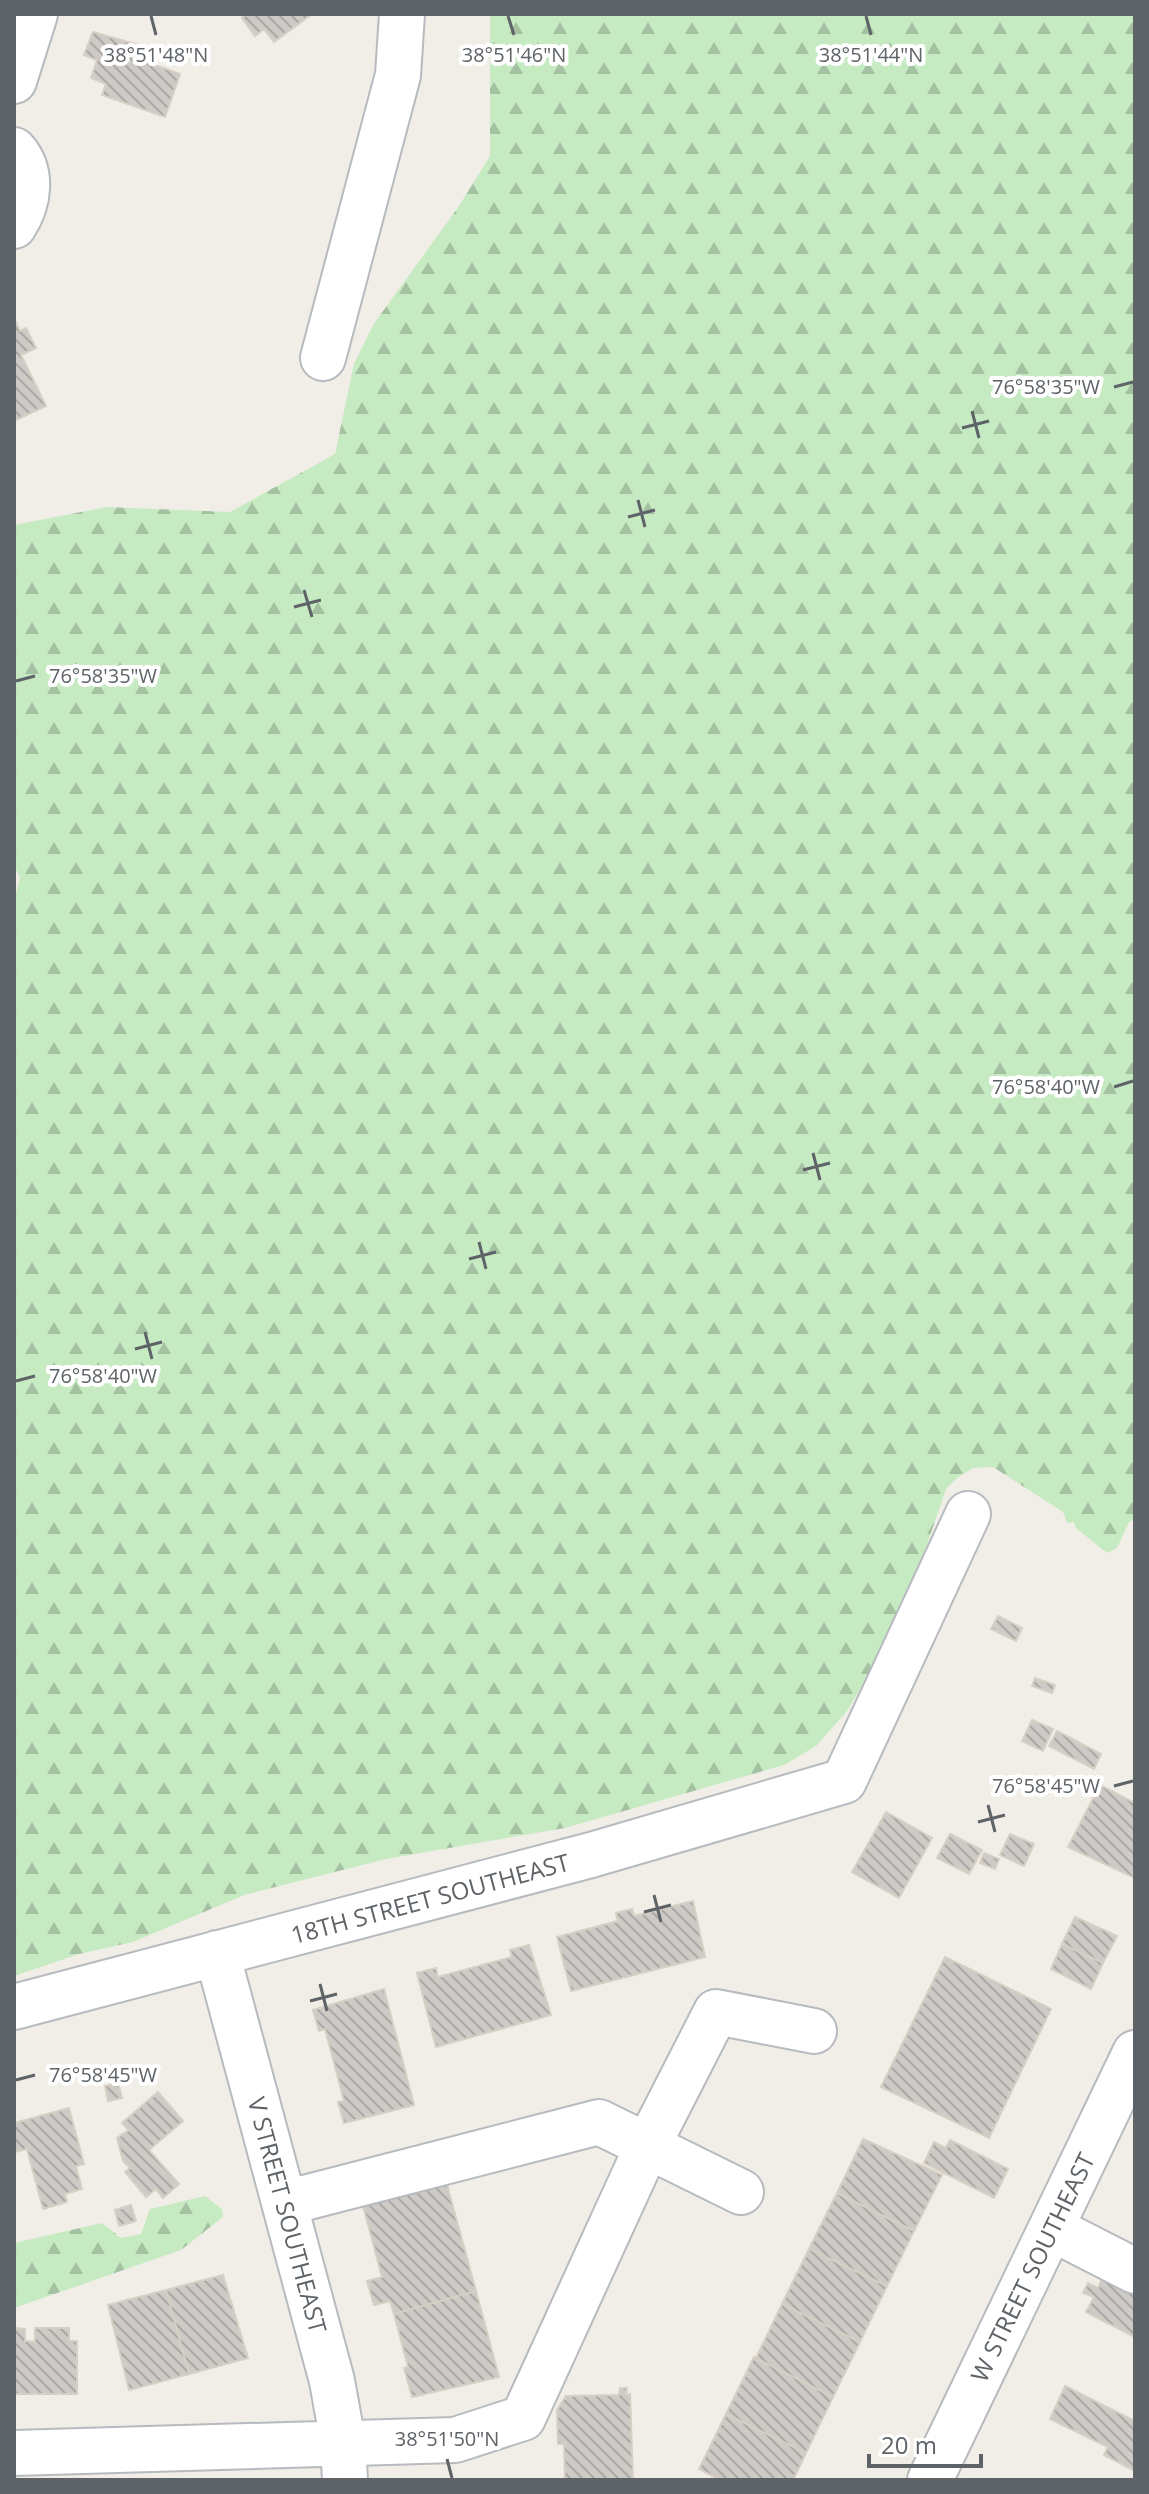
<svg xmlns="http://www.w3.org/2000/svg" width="1149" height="2494" font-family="'Open Sans',sans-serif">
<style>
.forest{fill:url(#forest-firs)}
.building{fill:url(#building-back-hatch);stroke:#d6cfc4;stroke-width:2}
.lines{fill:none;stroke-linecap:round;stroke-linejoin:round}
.minor-casing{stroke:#b7babe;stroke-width:48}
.minor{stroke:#fff;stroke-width:44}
.ticks{fill:none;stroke:#5e6368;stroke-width:3}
.labels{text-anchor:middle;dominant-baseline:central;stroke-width:8;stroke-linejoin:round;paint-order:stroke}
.street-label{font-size:24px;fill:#5e6368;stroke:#fff}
.ticks-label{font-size:20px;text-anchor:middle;fill:#5e6368;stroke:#fff;stroke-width:8;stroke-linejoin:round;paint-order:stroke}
</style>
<defs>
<pattern id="forest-firs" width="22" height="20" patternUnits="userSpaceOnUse" patternTransform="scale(2)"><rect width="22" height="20" fill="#c6eac2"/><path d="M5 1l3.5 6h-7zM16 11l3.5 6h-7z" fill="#a4c1a1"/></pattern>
<pattern id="building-back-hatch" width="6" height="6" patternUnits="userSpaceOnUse" patternTransform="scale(2)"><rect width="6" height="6" fill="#cecbc6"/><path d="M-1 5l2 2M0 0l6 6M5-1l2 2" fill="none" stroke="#aaa8a5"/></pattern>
</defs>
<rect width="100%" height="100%" fill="#f1eee7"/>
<path class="forest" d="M490 14H1135V1519L1129 1522 1117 1548 1107 1553 1076 1528 1074 1522 1067 1523 1063 1512 993 1467 973 1468 958 1477 946 1489 901 1620 847 1711 816 1746 784 1765 565 1828 386 1859 244 1895 133 1942 79 1954 14 1976V903L20 877 14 866V525L107 507 230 512 335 454 354 364 373 325 459 206 490 156Z
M205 2196 222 2209 223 2217 181 2250 14 2308V2243L102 2223 121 2238 141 2234 150 2209Z"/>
<path class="building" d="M247 14H312L274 42 264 29 255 36 242 18Z
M93 32 149 48 144 61 180 74 165 117 102 95 106 84 91 78 97 60 84 55Z
M14 318 20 331 26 328 36 348 21 355 46 406 14 421Z
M998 1616 1022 1628 1016 1641 991 1629Z
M1035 1678 1055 1685 1052 1693 1032 1686Z
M1032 1720 1053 1729 1043 1751 1022 1741Z
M1057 1731 1101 1754 1094 1769 1049 1746Z
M1100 1785 1135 1803V1878L1068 1847Z
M886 1812 932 1838 899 1898 852 1872Z
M950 1834 982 1850 969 1874 937 1858Z
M1010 1834 1034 1844 1024 1866 1000 1855Z
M984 1853 999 1859 995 1869 980 1863Z
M693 1901 705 1957 571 1991 557 1937 618 1921 616 1913 632 1909 634 1916Z
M1075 1917 1117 1936 1103 1963 1062 1944Z
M1062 1944 1103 1963 1091 1989 1051 1969Z
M529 1945 551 2015 436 2047 417 1973 436 1968 438 1977 512 1957 510 1950Z
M945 1957 1051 2009 989 2138 881 2087Z
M384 1989 414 2105 344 2123 338 2102 344 2101 325 2029 319 2031 313 2010Z
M118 2083 122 2098 108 2101 105 2086Z
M158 2092 183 2121 149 2150 179 2184 163 2198 156 2189 146 2197 125 2172 130 2168 123 2161 117 2138 129 2130 122 2123Z
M69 2108 84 2164 76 2166 82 2189 65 2194 67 2202 43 2209 27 2149 15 2152 14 2123Z
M863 2139 942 2175 914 2231 837 2193Z
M950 2140 1008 2169 994 2198 924 2163 934 2142 946 2148Z
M446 2181 476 2291 394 2314 390 2301 374 2305 367 2281 382 2277 362 2202Z
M837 2193 914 2231 887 2286 809 2249Z
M131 2205 136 2221 119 2226 115 2210Z
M809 2249 887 2286 860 2342 782 2304Z
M1105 2272 1135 2281V2337L1086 2312 1094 2297 1083 2293 1088 2283 1098 2288Z
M223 2275 248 2358 189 2374 166 2290Z
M166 2290 189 2374 129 2390 108 2305Z
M476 2291 499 2377 412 2397 404 2368 408 2367 394 2314Z
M782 2304 860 2342 833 2397 756 2358Z
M14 2328 25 2329V2341L35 2342V2328H69V2341H77V2394H14Z
M754 2357 833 2397 806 2453 726 2414Z
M1065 2386 1135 2421V2471L1104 2455 1108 2447 1050 2419Z
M620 2388H627L626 2395 630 2394 633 2480H565L564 2444H558L557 2410 566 2396 619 2395Z
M726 2414 806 2453 793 2480H720L699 2469Z"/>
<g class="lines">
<g class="minor-casing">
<path id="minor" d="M14 81 35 14
M14 150C34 172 29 203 14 226
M323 358 398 75 402 14
M217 1953 332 2381 343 2442 345 2480
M14 2007 591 1855 844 1781 968 1514
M285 2203 599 2122 741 2192
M1051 2228 1135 2271
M14 2453 455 2440 523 2418 647 2147 716 2012 814 2031
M930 2480 1135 2053"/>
</g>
<use href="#minor" class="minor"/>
</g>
<path class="ticks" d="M151 16 156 35M508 16 514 35M866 16 871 35M1114 387 1133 382M972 411 979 438M962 428 989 421M638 500 645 527M628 517 655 510M304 590 312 617M294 607 321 600M16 681 35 676M1114 1087 1133 1081M813 1153 820 1180M803 1170 830 1163M479 1242 486 1269M469 1259 496 1252M145 1332 152 1359M135 1349 162 1342M16 1381 35 1376M1114 1786 1133 1781M988 1805 995 1832M978 1822 1005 1815M654 1895 661 1922M644 1912 671 1905M320 1984 327 2011M310 2001 337 1994M16 2080 35 2075M447 2459 452 2478"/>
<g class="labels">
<g class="street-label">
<text transform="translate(430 1898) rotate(-15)">18TH STREET SOUTHEAST</text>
<text transform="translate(288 2215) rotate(75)">V STREET SOUTHEAST</text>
<text transform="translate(1032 2267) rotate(-64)">W STREET SOUTHEAST</text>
</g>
</g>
<g class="ticks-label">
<text x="156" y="62">38°51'48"N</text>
<text x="514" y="62">38°51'46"N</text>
<text x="871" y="62">38°51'44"N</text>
<text x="1046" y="394">76°58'35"W</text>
<text x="103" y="683">76°58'35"W</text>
<text x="1046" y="1094">76°58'40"W</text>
<text x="103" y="1383">76°58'40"W</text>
<text x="1046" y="1793">76°58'45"W</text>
<text x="103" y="2082">76°58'45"W</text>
<text x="447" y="2446">38°51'50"N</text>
</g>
<rect width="1149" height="2494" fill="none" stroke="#5e6368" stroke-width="32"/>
<path d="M869 2454v12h112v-12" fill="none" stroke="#5e6368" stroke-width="4"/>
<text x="881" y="2454" font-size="24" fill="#5e6368" stroke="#ffffff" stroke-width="6" paint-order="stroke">20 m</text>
</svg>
